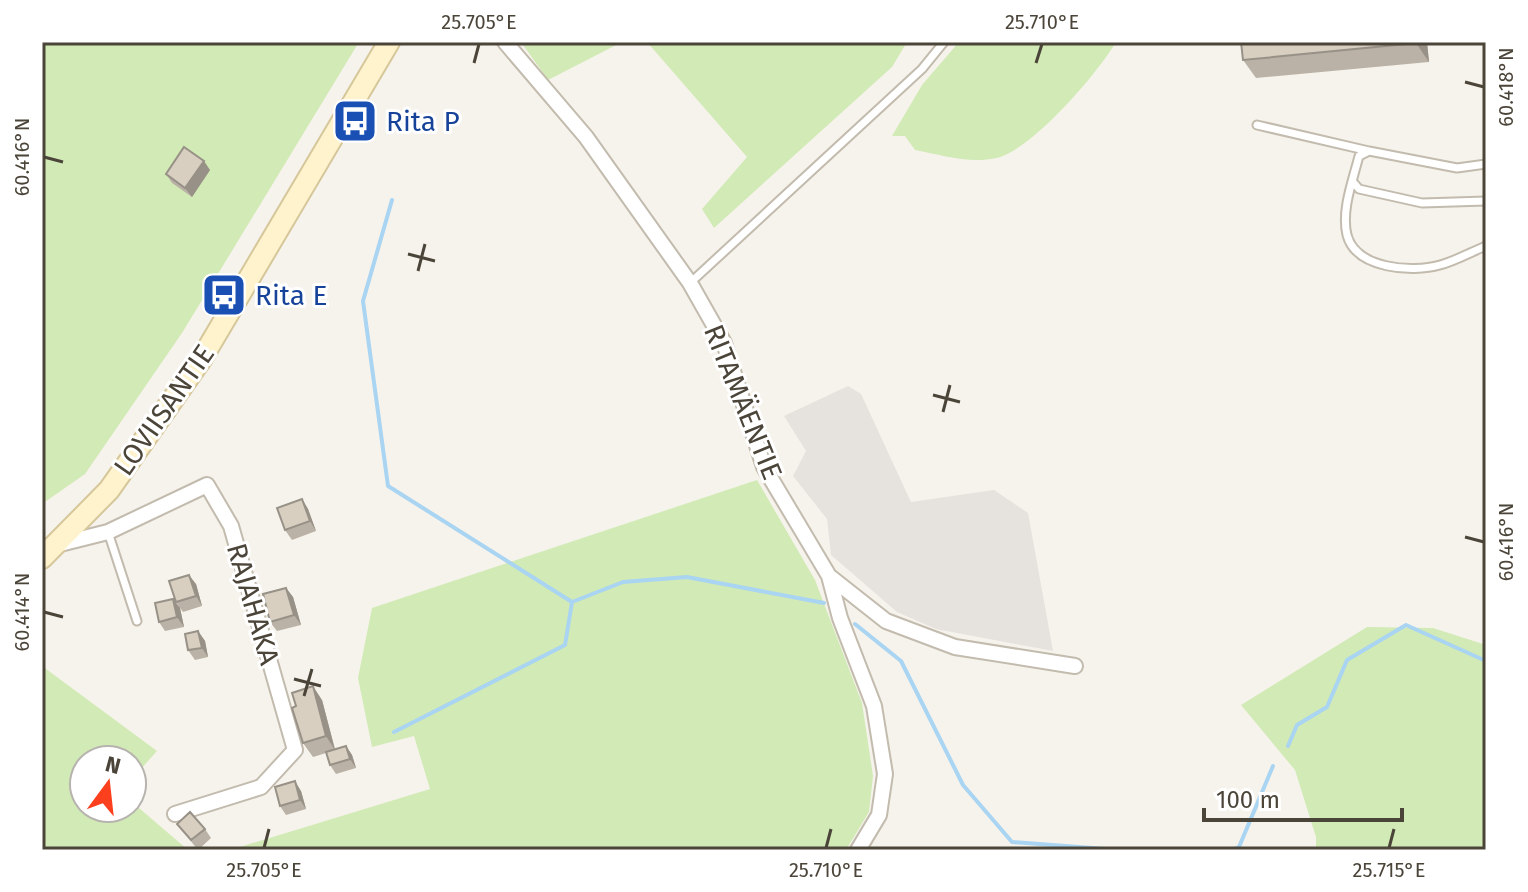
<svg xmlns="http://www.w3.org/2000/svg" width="1528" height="892" font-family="'Fira Sans',sans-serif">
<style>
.industrial{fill:#e6e2dd}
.green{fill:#d2eab5}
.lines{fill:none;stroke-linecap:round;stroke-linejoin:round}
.stream{stroke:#a9d4f2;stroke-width:4}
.service-casing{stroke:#c2bbae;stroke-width:11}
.minor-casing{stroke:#c2bbae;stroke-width:18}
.secondary-casing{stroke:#d6c79b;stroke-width:24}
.service{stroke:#fff;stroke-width:7}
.minor{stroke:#fff;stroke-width:14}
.secondary{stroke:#fff3cd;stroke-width:20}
.wall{fill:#bab2a6}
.shaded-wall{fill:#979187}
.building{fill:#d8cfc1;stroke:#979187;stroke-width:2}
.ticks{fill:none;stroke:#4b4439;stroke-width:3}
.labels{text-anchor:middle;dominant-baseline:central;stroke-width:6;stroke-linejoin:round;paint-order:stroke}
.transit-label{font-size:28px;fill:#164399;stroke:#fff;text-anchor:start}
.street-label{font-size:28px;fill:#4b4439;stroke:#fff}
.neatline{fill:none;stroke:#4b4439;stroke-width:3}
.ticks-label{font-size:20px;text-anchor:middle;fill:#4b4439}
</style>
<rect width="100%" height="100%" fill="#f6f3ec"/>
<path class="industrial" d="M848 386 861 394 911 502 994 490 1028 513 1053 651 936 629 897 612 831 555 827 519 793 476 806 451 784 416Z"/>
<path class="green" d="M42 42H359L182 333 85 474 42 504Z
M521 42H622L548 80Z
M647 42H907L892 67 714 228 702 209 747 157Z
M959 42H1116C1098 73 1031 151 996 158 969 164 942 155 915 150L905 136H892L922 85Z
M757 480 815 580 862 703 873 776 869 812 846 850H230L430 789 414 736 372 747 358 678 372 608Z
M1367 627 1433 628 1486 645V850H1316V837L1295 770 1241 705Z
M42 666 157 751 132 779V760H84V808H132V802L188 850H42Z"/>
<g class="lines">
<path class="stream" d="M392 200 363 301 388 486 572 602
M855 624 901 661 963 785 1012 842 1119 850
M394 732 565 645 572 602 623 582 687 577 824 603
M1288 746 1297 725 1327 707 1347 660 1406 625 1486 661
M1231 850 1239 847 1273 766"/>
<g class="service-casing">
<path id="service" d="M1257 125 1369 151
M1486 164 1457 168 1369 151 1359 156C1353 180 1341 210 1347 235 1356 269 1412 273 1440 265 1455 261 1471 252 1486 246
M1353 182 1359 189 1422 203 1486 201
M690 283 922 69 944 42
M108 532 137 621"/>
</g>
<g class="minor-casing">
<path id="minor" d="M505 42 586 137 690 283 724 343 764 467 829 576 840 618 874 706 885 774 879 815 858 850
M56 545 108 532 207 485 231 526 295 750 261 787 175 814
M829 576 886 621 955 647 1075 666"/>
</g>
<g class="secondary-casing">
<path id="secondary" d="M42 558 109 490 202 358 389 42"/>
</g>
<use href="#service" class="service"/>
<use href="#minor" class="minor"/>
<use href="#secondary" class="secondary"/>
</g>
<path class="wall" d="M1427 42 1429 62 1256 78 1243 60Z
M210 170 192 197 172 183 166 174Z
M302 499 308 509 316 531 292 540 285 530Z
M196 584 202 606 183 612 176 602Z
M286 588 293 597 301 625 277 631 270 622Z
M173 599 180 608 184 627 165 631 159 622Z
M198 631 205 641 208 657 195 660 188 650Z
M322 700 335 749 346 746 352 755 356 768 336 774 330 765 326 753 313 757 303 743Z
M301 791 306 809 286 815 280 806Z
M177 824 205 829 211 838 198 850Z"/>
<path class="shaded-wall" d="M1416 42H1427L1429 62 1416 43Z
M204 161 210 170 192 197 185 188Z
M302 499 308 509 316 531 310 521Z
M189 575 196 584 202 606 196 596Z
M286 588 293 597 301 625 294 615Z
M173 599 180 608 184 627 177 617Z
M198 631 205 641 208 657 202 648Z
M313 686 322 700 335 750 326 736Z
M346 746 352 755 356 768 350 759Z
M295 781 301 791 306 809 300 800Z"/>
<path class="building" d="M1241 42H1416V43L1243 60Z
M184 147 204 161 185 188 166 174Z
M302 499 310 521 285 530 277 508Z
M189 575 196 596 176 602 169 581Z
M286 588 294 615 270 622 263 594Z
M173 599 177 617 159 622 155 603Z
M198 631 202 648 188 650 185 634Z
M313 686 326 736 303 743 292 708 296 706 292 693Z
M346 746 350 759 330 765 326 752Z
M295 781 300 800 280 806 275 787Z
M190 812 205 829 191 840 177 824Z"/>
<path class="ticks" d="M474 63 479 44M1036 63 1042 44M1465 82 1484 87M44 157 63 162M408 254 435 261M418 271 425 244M933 395 960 402M943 412 950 385M1465 537 1484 542M44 612 63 617M294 679 321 686M304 696 312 669M264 848 269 829M826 848 831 829M1389 848 1394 829"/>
<defs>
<g id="bus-square" transform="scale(2.3)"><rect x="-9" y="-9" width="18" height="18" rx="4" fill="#1a4fb4" stroke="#fff"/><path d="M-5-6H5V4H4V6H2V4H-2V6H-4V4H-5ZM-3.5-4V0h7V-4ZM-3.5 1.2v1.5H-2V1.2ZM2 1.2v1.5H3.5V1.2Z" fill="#fff"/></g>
</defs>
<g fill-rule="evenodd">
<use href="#bus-square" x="355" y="121"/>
<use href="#bus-square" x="224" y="295"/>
</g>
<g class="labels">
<g class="transit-label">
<text x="386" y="121">Rita P</text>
<text x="255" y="295">Rita E</text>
</g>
<g class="street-label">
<text transform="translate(743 402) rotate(68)">RITAMÄENTIE</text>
<text transform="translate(164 410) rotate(-55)">LOVIISANTIE</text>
<text transform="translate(253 604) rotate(74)">RAJAHAKA</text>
</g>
</g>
<rect width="1528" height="892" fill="none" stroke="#ffffff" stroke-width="88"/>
<g transform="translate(108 784) rotate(15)"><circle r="38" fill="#ffffff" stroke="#b7b4b0" stroke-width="2"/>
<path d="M0-6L14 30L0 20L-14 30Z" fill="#fc3f1d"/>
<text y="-12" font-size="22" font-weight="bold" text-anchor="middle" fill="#4b4439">N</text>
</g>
<path d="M1204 808v12h198v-12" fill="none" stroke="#4b4439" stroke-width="4"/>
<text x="1216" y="808" font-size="24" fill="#4b4439" stroke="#ffffff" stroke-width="6" paint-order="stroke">100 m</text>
<rect x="44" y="44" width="1440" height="804" class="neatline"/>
<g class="ticks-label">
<text x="479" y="29">25.705°E</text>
<text x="1042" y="29">25.710°E</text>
<text transform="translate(1506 87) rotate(-90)" y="7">60.418°N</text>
<text transform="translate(22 157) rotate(-90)" y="7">60.416°N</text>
<text transform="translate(1506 542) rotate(-90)" y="7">60.416°N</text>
<text transform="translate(22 612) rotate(-90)" y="7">60.414°N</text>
<text x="264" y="877">25.705°E</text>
<text x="826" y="877">25.710°E</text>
<text x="1389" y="877">25.715°E</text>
</g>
</svg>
